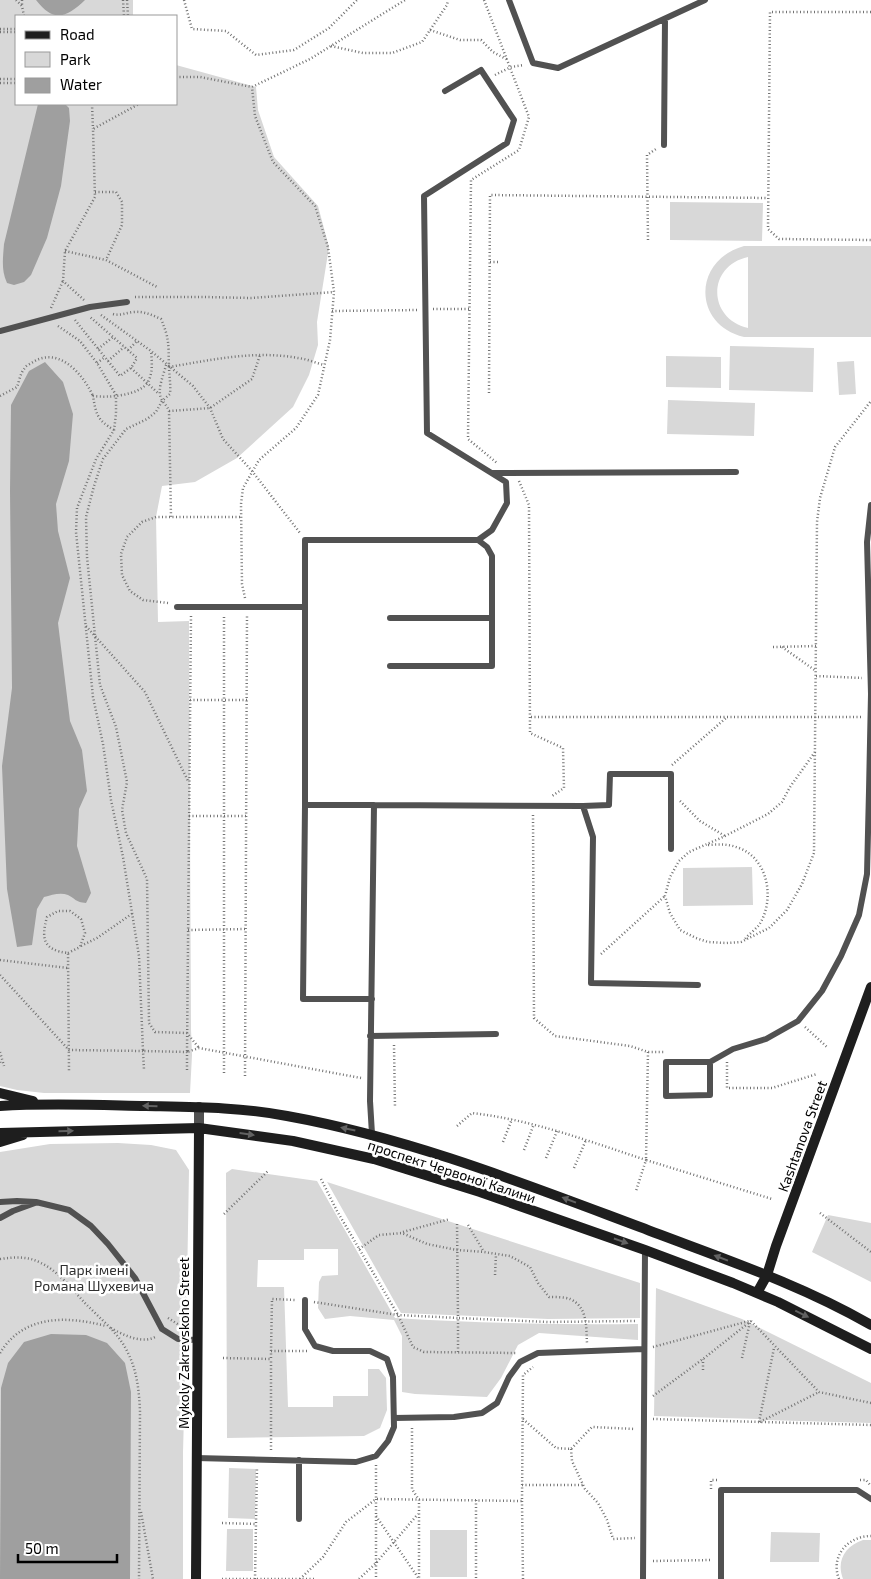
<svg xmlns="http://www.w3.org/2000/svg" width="871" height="1579" font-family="'Exo 2',sans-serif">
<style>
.green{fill:#d8d8d8;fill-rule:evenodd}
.water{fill:#9f9f9f}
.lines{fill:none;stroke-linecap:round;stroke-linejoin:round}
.path{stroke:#737373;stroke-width:2.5;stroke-dasharray:1 2.5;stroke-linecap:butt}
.lane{stroke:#515151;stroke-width:6}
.street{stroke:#515151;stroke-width:10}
.secondary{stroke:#1e1e1e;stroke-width:10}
.oneway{fill:#626262}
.labels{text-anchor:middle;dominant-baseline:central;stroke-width:5;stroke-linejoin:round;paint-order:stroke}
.street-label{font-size:14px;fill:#000;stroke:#fff}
.park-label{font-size:14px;fill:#2f2f2f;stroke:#fff}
</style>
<rect width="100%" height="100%" fill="#fff"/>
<path class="green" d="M0 0H133V16H16V104H176V65L256 87 258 110 274 157 318 206 329 247 317 322 318 345 309 375 293 407 237 458 195 482 162 486 156 517 158 622 189 621 191 1029 192 1055 190 1093H44L17 1090 0 1086Z
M670 202 763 203 762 241 670 240Z
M744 246H871V337H744C692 324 693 260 744 246ZM748 257V328C707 318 707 266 748 257Z
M730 346 814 348 813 392 729 390Z
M666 356 721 357V388L666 387Z
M854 361 856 394 839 395 837 362Z
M668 400 755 403 754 436 667 434Z
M752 867 753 905 683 906V868Z
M118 1143 151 1145 176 1150 189 1170 186 1344 183 1452V1579H0V1152L50 1144Z
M232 1169 317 1181 395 1318C476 1323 557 1325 638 1324V1340L539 1333 518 1345 501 1378 487 1397 415 1394 402 1392V1336L394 1320 350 1316 325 1319 318 1308 319 1282 322 1276 338 1275V1249H304V1260H258L257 1287H284L288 1407H333V1396H368V1369H379L386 1378 387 1410 380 1428 364 1436 227 1438 226 1173Z
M327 1182 640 1283V1318L548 1319 401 1313Z
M828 1215 871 1223V1282L812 1252Z
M656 1288 742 1319 871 1383V1423L764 1420 759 1422V1419L654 1416Z
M229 1468 256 1469 255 1519 228 1518Z
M227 1529H253V1571H226Z
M430 1530H467V1577H430Z
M771 1532 820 1533 819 1562H770Z
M863 1540H871V1579H843C836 1561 845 1546 863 1540Z"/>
<path class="water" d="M36 0H85C66 18 54 23 36 0Z
M38 104H65L69 108 70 121 61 186 47 238 31 275 24 282 14 285 7 283C1 270 3 258 4 244Z
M45 362 63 382 73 414 69 461 56 504 58 531 70 578 58 623 70 721 82 750 87 791 79 809 77 846 91 893 86 903C75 902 76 899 68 895 60 892 52 895 44 897L37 909 32 945 17 947 7 889 2 766 12 688 10 491 11 405 29 371Z
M51 1334 86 1335 107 1343 125 1363 131 1392 130 1579H0L1 1388 8 1363 24 1342Z"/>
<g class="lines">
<path class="path" d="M16 0 22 6 24 16
M22 0V6
M123 0 124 16
M127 0 128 16
M184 0 192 29 226 31 256 55 294 50 329 28 357 0
M484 0 529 117 519 150 471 180 468 439 497 463
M871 12H770L768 229 779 239 871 240
M0 29H16
M430 30 460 40H481L493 52 508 60
M0 32H16
M331 46 363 53H392L422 42 447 5 448 0
M495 75 511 67 524 65
M176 77H200L252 87 310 59 405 0
M0 79H16
M0 83H16
M92 104 93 129
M95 192H116L122 202V225L106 260
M648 240 647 155 656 149
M65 251 106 260 157 287
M490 262H499
M135 297H205L251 298 334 292
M84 300 63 281 65 251 95 197 93 129 139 104
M51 308 63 281
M433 309H469
M332 311 418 310
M113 314C120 316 126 313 133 312 144 311 152 315 161 319 170 340 168 344 169 366 169 376 171 384 170 394L162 401 156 412 147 419 126 429 103 459 94 486 86 517 87 557 100 685 116 727 127 782 122 810 126 833 147 879 149 1023 155 1032 187 1033 199 1048
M101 315 151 351 193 386 210 408 223 439 252 471 300 533
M75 320 120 376 131 368 137 358 89 316
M58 326 80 341 97 363 116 395V414L114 430 96 459 77 508 76 532 93 697 103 744 111 800 123 857 139 956 143 1051 187 1052V1070
M98 349 113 337
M128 350 137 341
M108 361 124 347
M97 363 105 357
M166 365C164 374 157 389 161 398 163 403 167 405 169 411L171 517
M169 367C211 360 255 350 298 358 307 359 316 363 324 365
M131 368 159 394
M489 393 490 195 768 198
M0 396 17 387C19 382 20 374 24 369 25 366 30 364 33 362 59 346 83 374 93 396
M169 411 210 408 252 379 260 355
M114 430C97 420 96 414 93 396 107 398 139 396 148 382 153 373 152 361 151 351
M519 481 529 505 530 733 563 748 564 788 552 796
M245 598 242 584 241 504 243 488 259 460 296 428 318 395 330 340 334 292 328 247 315 206 273 162 255 116 252 87
M168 603 143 600 130 591 122 575 121 554 127 537 142 522 156 517H242
M191 616 187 1052 199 1048 361 1078
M224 617V1073
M86 626 145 692 188 781
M773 647 816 646
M782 647 816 671
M816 676 862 678
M190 700H247
M531 717H863
M815 752 790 787 782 802 768 814 723 837 689 852 679 861 670 877 665 896 670 913 680 930 696 938 708 942 726 943 741 942 769 928 787 910 802 884 814 853 817 522 820 498 835 447 871 401
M672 765 726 718
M680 801 700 821 725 836
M533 815 534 1018 555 1036 630 1046 648 1052H664
M189 816H246
M708 845C719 844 729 844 739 848 769 859 775 901 759 925 755 930 749 934 745 939
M188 930 246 929
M81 946 97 938 133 913
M68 953 80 947 85 933 81 919 70 911H58L47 917C41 939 43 950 68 953L69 1071
M601 954 665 896
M0 960 68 968
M0 975 69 1050 143 1051 144 1070
M805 1027 827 1047
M394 1045 395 1108
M0 1052 4 1066
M648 1052 646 1160 772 1199
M0 1062 1 1064
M727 1062V1088H772L817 1074
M245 1076 247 616
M457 1126 472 1113C533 1120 588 1141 646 1160L636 1191
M503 1142 512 1119
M524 1150 534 1124
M546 1158 557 1131
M574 1168 586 1140
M321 1179 337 1211 398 1315 413 1347 424 1352 516 1353
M820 1213 871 1252
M224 1214 269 1170
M468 1225 484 1252
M403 1232 450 1219
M359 1249 379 1235 402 1233 427 1244 457 1250 484 1252 510 1256 530 1267 538 1283 549 1297C555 1297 565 1297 570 1299 588 1307 586 1327 587 1343
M0 1259C15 1257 28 1256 41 1263 58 1271 71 1288 84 1302 98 1317 118 1332 127 1351 137 1370 139 1390 140 1411L139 1579
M495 1275 496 1254
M314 1302 398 1315 458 1318 457 1222
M168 1318 179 1325
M751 1321 819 1392 871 1403
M111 1328C123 1335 143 1345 157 1336
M653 1347 749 1321
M271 1351 272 1299 296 1300
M458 1352V1318L548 1322 635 1321
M0 1353C24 1314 67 1316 106 1326
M223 1358 271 1359V1351H308
M742 1358 750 1322
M703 1370V1359
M653 1396 703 1359 751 1321
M523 1419 556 1448 571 1449 592 1427 635 1429
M653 1419 871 1425
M759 1422 774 1348
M760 1422 819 1392
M412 1428V1489L419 1500V1579
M571 1449 572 1461 585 1489 598 1503 607 1520 613 1539 635 1538
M271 1450V1359
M376 1465V1499L522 1501 523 1375 533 1367
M860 1480H866L871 1486
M522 1485H583
M711 1489V1480H719
M376 1499V1579
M476 1500V1579
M522 1501 523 1579
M141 1512 153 1579
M376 1516 419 1579
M222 1523 256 1524
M653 1561 712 1560
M222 1579H314
M255 1579 257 1468
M300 1579 323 1557 346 1522 376 1499
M359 1579 376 1563 418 1514
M839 1579C830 1556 848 1536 871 1536"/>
<path class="lane" d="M509 0 533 63 558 68 705 0
M445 91 481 70 514 120 507 143 424 196 427 433 506 482 507 503 492 530 478 540
M664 145 665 19
M0 331 90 307 127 302
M493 473 736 472
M177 607H304
M390 618H492
M305 805 303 999H372
M374 805 583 806 593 837 591 983 698 985
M583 806 609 805 610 774H671V849
M370 1036 496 1034
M710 1062H666V1096L710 1095V1062L733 1049 766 1039 798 1021 822 991 841 956 859 915 867 874 869 791 871 694 867 542 871 505
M372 1134 370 1101 374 805H305V540H478L487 547 492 556V666H390
M0 1202 17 1201 36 1202 69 1210 91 1226 108 1244 135 1278 162 1329 178 1339 197 1340
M0 1218 13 1211 35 1203
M394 1418 454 1417 482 1413 497 1403 509 1377 520 1362 538 1353 644 1349
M196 1458 356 1462 376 1456 388 1441 394 1427 393 1377 387 1359 370 1351H333L315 1346 305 1329V1300
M299 1460V1519
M643 1579 645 1250
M721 1579V1490H857L871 1499"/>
<path class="street" d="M199 1107V1128"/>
<path class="secondary" d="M0 1093 33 1101
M0 1106C49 1103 97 1105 146 1106 193 1107 241 1107 287 1116 409 1138 525 1184 640 1227 718 1257 798 1283 871 1325
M0 1133 199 1128 293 1141 374 1159 480 1192 645 1250 733 1283 778 1302 871 1349
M0 1142 23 1135
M757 1293 767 1275 776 1246 871 987
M196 1579 199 1128"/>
</g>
<defs><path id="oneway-solid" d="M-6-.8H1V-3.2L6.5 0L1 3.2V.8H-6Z" transform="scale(1.25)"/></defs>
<g class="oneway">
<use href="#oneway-solid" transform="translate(150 1106) rotate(-179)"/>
<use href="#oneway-solid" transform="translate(348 1129) rotate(-168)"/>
<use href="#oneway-solid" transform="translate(66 1131) rotate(-1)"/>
<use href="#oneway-solid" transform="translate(247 1134) rotate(8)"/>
<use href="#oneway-solid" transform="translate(569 1200) rotate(-159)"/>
<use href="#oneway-solid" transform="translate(621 1241) rotate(19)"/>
<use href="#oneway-solid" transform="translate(721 1258) rotate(-159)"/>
<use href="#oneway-solid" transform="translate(802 1314) rotate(26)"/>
</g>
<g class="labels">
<g class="street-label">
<text transform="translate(802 1136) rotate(-70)">Kashtanova Street</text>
<text transform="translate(452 1171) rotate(18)">проспект Червоної Калини</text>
<text transform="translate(183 1343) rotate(-90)">Mykoly Zakrevskoho Street</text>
</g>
<g class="park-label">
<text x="94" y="1269">Парк імені<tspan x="94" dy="16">Романа Шухевича</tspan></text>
</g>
</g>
<rect x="15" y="15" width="162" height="90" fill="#ffffff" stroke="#999999"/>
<rect x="25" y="31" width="25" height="8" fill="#1e1e1e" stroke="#999999"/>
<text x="60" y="40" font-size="15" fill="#000000">Road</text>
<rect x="25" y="52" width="25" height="15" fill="#d8d8d8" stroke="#999999"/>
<text x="60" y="65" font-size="15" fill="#000000">Park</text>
<rect x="25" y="78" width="25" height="15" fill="#9f9f9f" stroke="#999999"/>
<text x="60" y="90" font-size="15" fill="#000000">Water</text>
<path d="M18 1554v8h99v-8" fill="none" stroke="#000000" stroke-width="2.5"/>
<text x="25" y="1554" font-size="15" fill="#000000" stroke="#ffffff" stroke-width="4" paint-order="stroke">50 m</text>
</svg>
